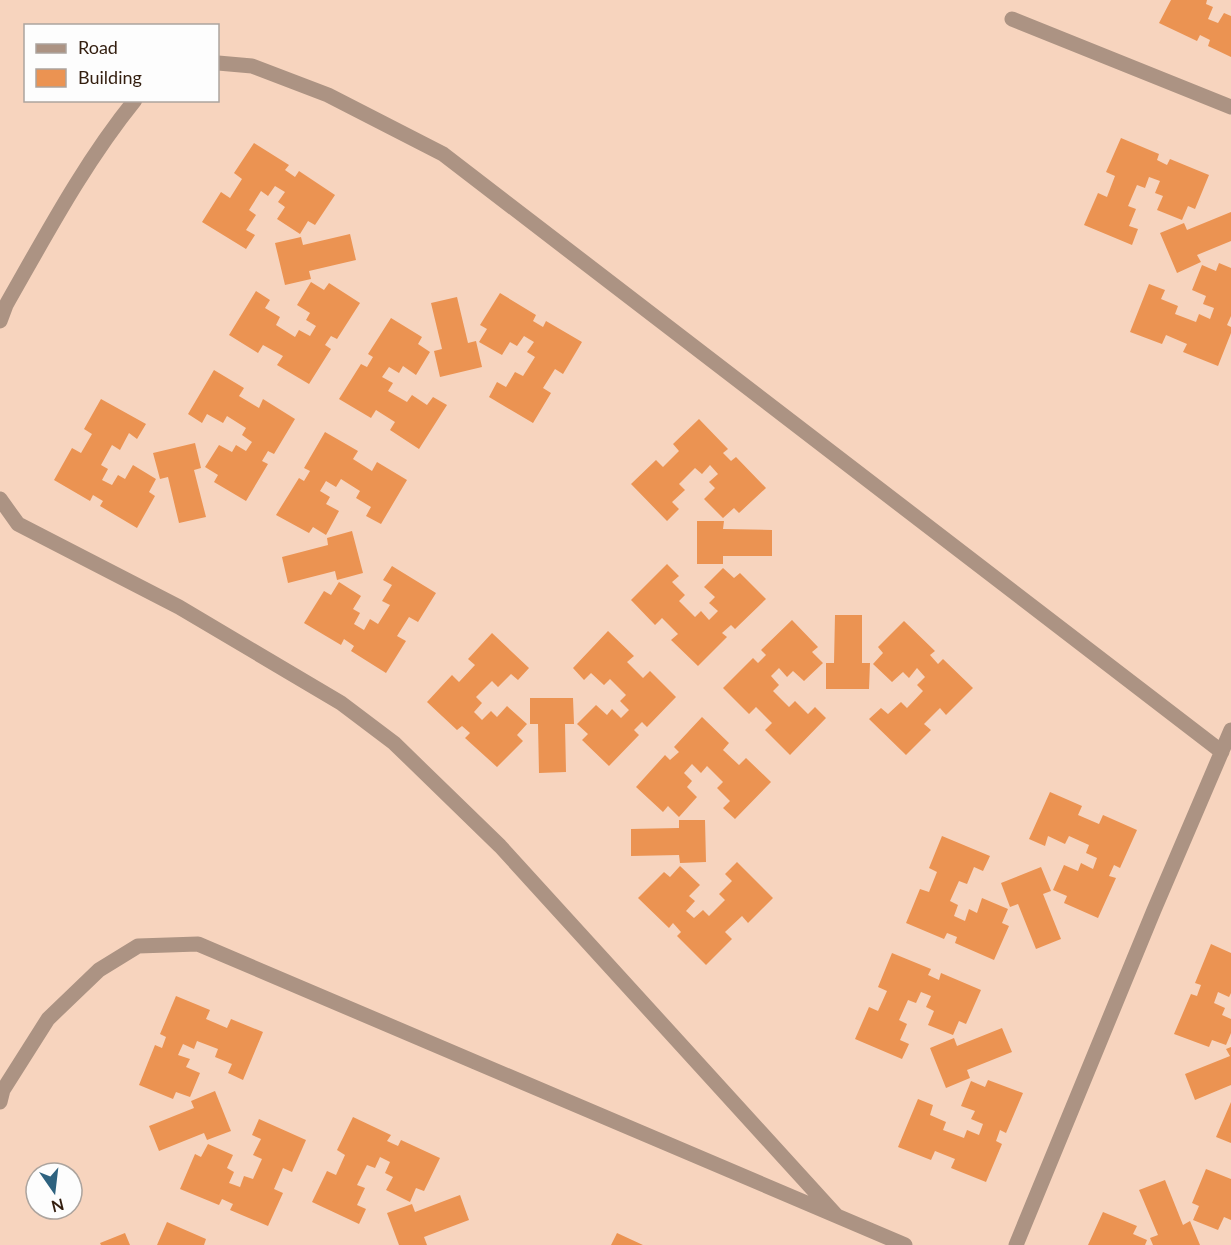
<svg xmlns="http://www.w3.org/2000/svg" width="1231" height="1245" font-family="Lato,sans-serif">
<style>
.building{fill:#eb9352}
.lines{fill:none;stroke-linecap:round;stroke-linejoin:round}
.minor{stroke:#ac9383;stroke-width:15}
</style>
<rect width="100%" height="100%" fill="#f7d4be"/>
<path class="building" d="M1171 0H1207L1206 4 1213 7 1208 19 1218 23 1224 13 1231 16V57L1208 46 1210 40 1200 35 1197 41 1159 23Z
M1121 138 1159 154 1157 160 1167 165 1170 159 1209 175 1195 209 1188 206 1182 220 1157 210 1163 196 1155 193 1160 181 1149 177 1145 188 1137 185 1128 206 1136 209 1129 226 1138 229 1132 245 1084 225 1098 193 1107 197 1115 176 1106 172Z
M254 143 289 165 285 170 295 177 299 171 335 195 315 225 308 221 300 234 277 219 285 207 278 202 285 192 275 186 268 196 261 191 249 210 256 215 246 230 255 235 246 249 202 222 221 192 230 198 242 179 234 173Z
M1231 212V241L1197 255 1201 262 1177 273 1160 233 1184 223 1187 230Z
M350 234 356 260 309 271 311 279 285 285 275 243 301 237 303 245Z
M1219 263 1231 268V316L1227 325 1231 327V333L1218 366 1183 352 1187 344 1166 335 1162 344 1130 332 1149 284 1165 290 1161 299 1178 306 1175 314 1196 322 1199 314 1210 319 1214 308 1203 304 1206 296 1192 290 1202 265 1216 271Z
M311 282 324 290 329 283 360 303 337 339 331 336 325 345 331 349 309 384 277 365 283 356 263 345 258 353 229 335 256 291 270 300 265 308 280 317 276 325 295 337 299 330 310 336 316 326 306 320 310 313 297 305Z
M500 293 536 315 533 321 543 327 546 321 582 342 563 374 555 369 543 388 551 393 533 423 489 397 497 382 506 387 515 372 523 376 535 357 527 352 534 342 524 336 517 346 510 342 502 355 479 342 487 329 480 325Z
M457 297 468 343 476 341 482 367 440 377 434 351 442 349 431 303Z
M391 318 422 337 418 344 430 352 416 375 403 366 399 373 389 367 382 377 393 383 388 391 407 402 412 395 427 405 433 397 447 405 419 449 390 430 395 422 376 410 371 418 339 399 361 364 367 367 373 357 368 354Z
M214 370 244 388 239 396 259 408 263 399 295 419 274 454 268 451 262 461 268 464 246 501 214 482 218 475 205 467 219 445 232 452 236 445 246 451 252 442 242 435 246 428 227 416 223 423 207 414 202 423 188 414Z
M101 399 146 424 137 439 129 433 120 450 112 445 101 465 108 469 102 480 112 485 118 475 125 479 133 465 156 479 149 492 155 496 137 528 100 506 103 501 93 495 90 501 54 480 72 448 81 453 92 434 84 429Z
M699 419 728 449 723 453 731 461 736 457 766 488 739 513 734 508 723 518 704 499 715 488 709 482 718 474 710 465 702 474 695 468 679 484 685 490 672 502 679 509 667 521 631 484 656 460 663 467 679 451 673 444Z
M325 432 358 451 353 459 372 471 377 462 407 480 381 524 366 516 371 507 356 498 360 491 341 479 336 487 326 481 320 491 330 497 326 504 339 511 326 535 313 527 309 533 276 515 299 478 304 481 310 471 304 468Z
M195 443 201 468 194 470 206 517 179 523 168 477 160 479 153 453Z
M697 521H724L723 529 772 530V556H723V564H697Z
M352 531 363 573 337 580 335 571 288 583 282 557 328 545 327 538Z
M667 564 679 576 672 582 685 595 679 601 695 617 701 611 709 620 718 611 709 603 715 597 704 587 723 568 734 578 740 573 766 599 735 629 731 625 722 633 727 637 698 666 671 640 678 634 662 618 655 625 631 600Z
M392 566 436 593 418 622 409 617 397 636 406 641 386 673 351 651 354 646 344 639 341 645 304 623 324 591 331 595 339 582 361 596 353 609 360 613 354 624 364 630 370 619 378 624 390 605 382 601 392 585 383 580Z
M835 615H862V663H870L869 689H826V663H834Z
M792 620 818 647 812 652 823 663 804 681 793 671 787 677 779 668 771 676 779 685 773 691 789 707 795 701 808 714 815 707 826 718 790 755 765 730 772 723 756 707 749 714 723 688 753 658 758 663 766 655 761 650Z
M904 621 935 651 930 655 938 664 943 659 973 688 946 715 940 708 924 724 931 730 906 755 869 719 881 708 888 714 901 702 907 708 923 691 917 685 925 677 917 668 909 678 903 672 892 682 873 664 883 653 878 647Z
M608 631 634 656 627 662 643 678 650 671 676 697 647 727 642 722 634 730 639 735 609 766 582 740 588 734 577 724 596 705 607 715 612 709 621 718 629 710 620 701 626 695 610 679 604 685 591 673 584 680 573 668Z
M492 633 529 668 518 680 511 674 498 687 492 681 476 697 482 703 474 712 482 720 491 711 497 717 507 706 527 724 517 735 523 741 497 767 465 738 470 733 462 726 457 730 427 702 452 675 459 682 475 665 468 659Z
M530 698H573L574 724H565L566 772 539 773 538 724H530Z
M702 717 729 743 723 750 739 765 746 758 771 782 735 819 723 808 730 801 717 788 723 782 707 766 701 773 692 764 684 773 692 781 687 787 697 797 679 817 668 806 663 812 636 787 665 755 670 760 679 752 674 747Z
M1050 792 1082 806 1078 815 1099 824 1103 815 1137 830 1120 868 1114 865 1109 876 1116 878 1098 918 1064 903 1067 896 1053 890 1064 865 1078 871 1081 863 1093 869 1097 858 1086 853 1089 845 1069 836 1065 844 1048 836 1045 846 1029 839Z
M679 820H705L706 862 680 863 679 855 631 856V829L679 828Z
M942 836 990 856 983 871 974 867 967 884 959 881 950 901 958 905 954 916 965 921 969 909 977 913 982 898 1008 909 1002 923 1009 926 994 960 955 943 957 937 947 933 944 939 906 923 920 889 929 892 937 872 929 868Z
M737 862 773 898 748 923 742 916 725 932 732 939 706 965 677 936 681 932 673 923 669 928 638 898 664 872 670 877 680 866 700 885 689 896 695 901 686 911 694 918 703 910 709 916 725 900 719 894 732 881 725 874Z
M1041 867 1051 891 1043 894 1061 939 1036 949 1018 904 1010 907 1001 883Z
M1211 944 1231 953V993L1229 997 1218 992 1214 1003 1225 1008 1222 1015 1231 1019V1033L1226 1045 1212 1040 1209 1047 1174 1034 1191 994 1197 996 1201 985 1195 983Z
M892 953 931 969 928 975 939 980 941 973 981 990 966 1024 959 1021 953 1035 928 1025 934 1011 926 1007 931 996 921 992 916 1003 908 1000 899 1020 907 1024 900 1040 909 1044 902 1059 855 1039 869 1007 878 1011 887 991 878 987Z
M176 996 210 1010 206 1019 227 1028 231 1019 263 1032 243 1080 228 1073 232 1064 215 1057 218 1049 197 1041 194 1049 183 1044 178 1055 190 1059 186 1067 200 1073 190 1097 176 1092 173 1099 139 1085 155 1045 162 1048 166 1037 160 1034Z
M1002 1028 1012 1052 967 1070 970 1078 946 1088 930 1048 954 1038 957 1046Z
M1231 1047V1085L1195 1100 1185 1074 1230 1056 1226 1049Z
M988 1080 1023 1093 1006 1133 1000 1130 996 1141 1002 1144 986 1182 951 1168 955 1159 935 1151 931 1160 898 1147 918 1099 933 1105 930 1115 946 1122 943 1130 964 1138 967 1130 979 1135 983 1124 971 1119 975 1111 961 1106 971 1081 985 1087Z
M215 1091 231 1131 207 1140 204 1133 159 1151 149 1126 194 1108 191 1101Z
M1231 1102V1143L1216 1137Z
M353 1117 391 1135 387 1141 398 1146 401 1140 440 1158 424 1191 416 1188 410 1202 386 1190 393 1177 385 1173 390 1162 380 1157 375 1168 367 1165 357 1185 365 1188 357 1205 366 1209 359 1224 312 1202 327 1171 336 1175 345 1155 337 1150Z
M259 1119 306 1140 292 1172 283 1168 274 1189 283 1193 268 1226 230 1210 233 1204 222 1199 219 1205 180 1189 195 1154 201 1157 208 1144 233 1155 227 1168 234 1172 229 1183 240 1187 244 1176 253 1179 262 1159 253 1155 261 1139 252 1135Z
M1206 1169 1231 1179V1220L1224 1217 1218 1230 1193 1220 1199 1206 1192 1203Z
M1165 1180 1183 1225 1190 1221 1200 1245H1153L1150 1238 1158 1235 1139 1190Z
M460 1195 469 1220 424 1237 427 1245H399L387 1213 412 1204 415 1212Z
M1103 1212 1137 1226 1133 1234 1147 1240 1145 1245H1088Z
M167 1222 206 1239 204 1245H157Z
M125 1233 130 1245H101L100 1243Z
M617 1233 643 1245H611Z"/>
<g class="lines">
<path class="minor" d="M1012 19 1231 107
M218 63 252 66 328 95 443 154 1222 752
M0 321 6 305C46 235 84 163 135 100
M0 499 18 524 179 607 341 703 394 743 500 846 837 1216
M0 1102 3 1090 48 1019 99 970 138 946 198 944 905 1245
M1016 1245 1154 910 1231 730"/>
</g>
<rect x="24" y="24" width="195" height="78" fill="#fdfdfd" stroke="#aca49e" stroke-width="1.5"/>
<rect x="36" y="44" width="30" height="9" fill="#ac9383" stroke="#aca49e" stroke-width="1.5"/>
<text x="78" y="54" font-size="18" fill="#331e0f">Road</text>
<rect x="36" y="69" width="30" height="18" fill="#eb9352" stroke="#aca49e" stroke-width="1.5"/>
<text x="78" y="84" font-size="18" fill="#331e0f">Building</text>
<g transform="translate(54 1191) rotate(166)"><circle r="28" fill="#fdfdfd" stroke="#aca49e" stroke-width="1.5"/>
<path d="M0-4.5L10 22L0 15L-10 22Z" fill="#2e627f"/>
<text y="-9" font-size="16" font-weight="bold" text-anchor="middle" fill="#331e0f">N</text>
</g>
</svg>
